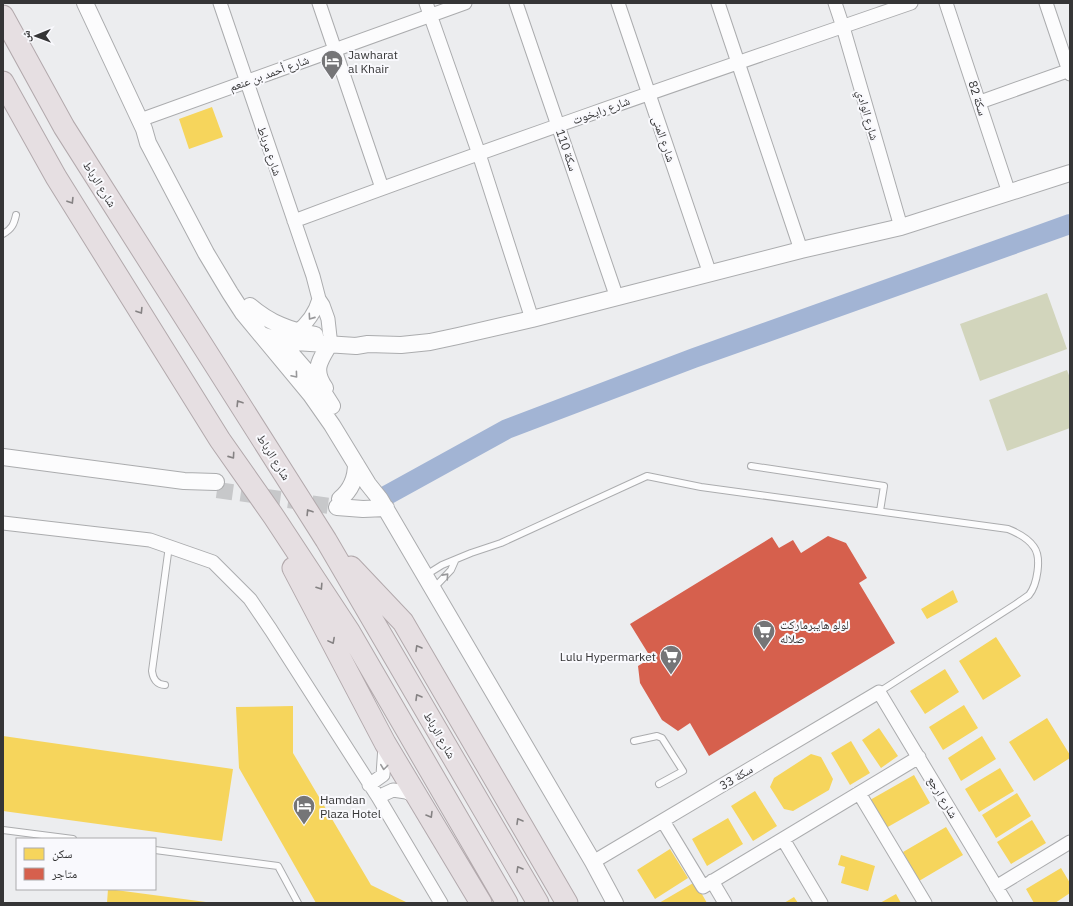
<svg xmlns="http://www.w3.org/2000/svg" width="1073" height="906" font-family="'IBM Plex Sans','Noto Naskh Arabic',sans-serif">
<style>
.garden{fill:#d2d5bc}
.homes{fill:#f6d55c}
.shops{fill:#d6604d}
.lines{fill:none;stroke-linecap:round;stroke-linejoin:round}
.river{stroke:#a2b4d4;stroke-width:20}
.tertiary-tunnel{stroke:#c7c8ca;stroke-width:16;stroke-dasharray:16 8;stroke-linecap:butt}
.service-casing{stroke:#abacae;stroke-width:8}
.minor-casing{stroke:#abacae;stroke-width:15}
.tertiary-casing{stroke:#abacae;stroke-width:18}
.trunk-casing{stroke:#b2a9ac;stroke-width:23}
.service{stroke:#fcfcfd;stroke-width:6}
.minor{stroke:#fcfcfd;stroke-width:13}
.tertiary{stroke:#fcfcfd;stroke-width:16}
.trunk{stroke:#e6dfe2;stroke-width:21}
.oneway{stroke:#858283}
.oneway2{stroke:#98989a}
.labels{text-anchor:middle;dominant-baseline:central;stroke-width:4;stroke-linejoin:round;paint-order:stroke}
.poi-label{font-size:12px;fill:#353536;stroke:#f9f9fd;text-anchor:start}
.street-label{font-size:12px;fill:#353536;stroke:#f9f9fd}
</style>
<rect width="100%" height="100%" fill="#ecedef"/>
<path class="garden" d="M1047 293 1067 349 980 381 960 324Z
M1067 370 1070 378V428L1007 451 989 400Z"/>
<path class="homes" d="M212 107 223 137 189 149 179 119Z
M953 590 958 602 927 619 921 609Z
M996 637 1021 676 983 700 959 661Z
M945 669 959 692 925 714 910 691Z
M964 705 978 728 943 750 929 727Z
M293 706V753L371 885 408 903H316L239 768 236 707Z
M1047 718 1070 755V758L1034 781 1009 742Z
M879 728 898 756 881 768 862 740Z
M3 736 233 769 222 841 3 811Z
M982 736 996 759 961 781 948 758Z
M851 741 870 773 850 785 831 753Z
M811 754 821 757 833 779 829 790 793 811 784 809 770 787 774 778Z
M1000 768 1014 791 979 812 965 789Z
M914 775 930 803 886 828 870 800Z
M755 791 777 826 753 841 731 806Z
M1017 793 1031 816 996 838 982 815Z
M728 818 743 844 707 866 692 839Z
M1032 820 1046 843 1011 864 997 842Z
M946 827 963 855 919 881 903 852Z
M670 849 688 878 655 899 637 870Z
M841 855 875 866 868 891 841 883 845 867 838 865Z
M1061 868 1070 883V893L1055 903H1034L1026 889Z
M695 882 707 903H659Z
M108 889 206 902V903H107Z
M896 894 901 903H880Z
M794 897 798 903H784Z"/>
<path class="shops" d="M828 536 846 543 867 578 859 583 895 643 709 756 690 723 678 731 662 720 640 683 638 666 651 658 630 624 772 537 779 548 793 540 801 553Z"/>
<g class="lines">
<path class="river" d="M380 499 507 429 694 358 1070 224"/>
<path class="tertiary-tunnel" d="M217 490 337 507"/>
<g class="service-casing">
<path id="service" d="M3 234C12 229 14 224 16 215
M751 466 884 486 880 511
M426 575 442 565 471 553 501 543 647 476 701 487 1008 529C1018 533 1028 538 1034 547 1042 558 1037 585 1029 595 1025 598 1020 601 1016 604L879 692
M433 589 451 570 455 561
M165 685C157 685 153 679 152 671L169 546
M634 741 657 736 662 738 683 771 659 784
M3 830 73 839
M155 850 278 866 298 903"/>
</g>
<g class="minor-casing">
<path id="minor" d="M220 3 313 276 319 299 323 305 328 319 330 337 329 345
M319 3 382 188
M426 3 479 154 532 319
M516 3 617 298
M618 3 710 274
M718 3 801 250
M835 3 843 27 901 227
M946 3 1009 193
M1046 3 1070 74
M980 102 1070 70
M140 120 465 3
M294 221C498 145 705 74 911 3
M296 332C308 323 315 313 319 299
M3 523 150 540 213 562 250 599 271 630 378 797 441 903
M369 785 383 775 385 746
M859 793 925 903
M378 797 393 790 406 792 417 797
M663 821 703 887 919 757
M783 839 821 903
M593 862 879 692 1006 903
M712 881 725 903
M996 887 1070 842"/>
</g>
<g class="tertiary-casing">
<path id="tertiary" d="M85 3 144 129 148 143 206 253 230 293 243 313 311 395 332 425 368 484 380 499 593 862 615 903
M250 306C270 323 290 331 315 335
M262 335 280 341 356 346 368 344 401 345 430 342 458 336 532 319 801 250 901 227 1070 173
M287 349 320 387 332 406
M325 388C312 370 320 360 329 345
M3 457 184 481 216 482
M340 499C351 490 356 478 356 464
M337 507 363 509 386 508"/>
</g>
<g class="trunk-casing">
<path id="trunk" d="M3 16 64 127 326 540 538 903
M3 82 56 177 220 440 274 517 349 631 507 903
M351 567 403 622 567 903
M293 568 385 743 481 903"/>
</g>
<use href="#service" class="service"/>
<use href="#minor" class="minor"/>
<use href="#tertiary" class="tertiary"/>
<use href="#trunk" class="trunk"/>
</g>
<defs><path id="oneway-chevron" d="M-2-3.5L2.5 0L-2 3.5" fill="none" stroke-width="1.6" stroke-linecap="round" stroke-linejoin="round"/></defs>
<g class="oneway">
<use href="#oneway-chevron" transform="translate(71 201) rotate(58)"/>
<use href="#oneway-chevron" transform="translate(140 311) rotate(58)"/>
<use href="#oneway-chevron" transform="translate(239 403) rotate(-122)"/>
<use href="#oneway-chevron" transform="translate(232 456) rotate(55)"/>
<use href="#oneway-chevron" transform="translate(309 512) rotate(-122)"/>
<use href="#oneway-chevron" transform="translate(320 587) rotate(57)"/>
<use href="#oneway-chevron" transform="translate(332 641) rotate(62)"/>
<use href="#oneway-chevron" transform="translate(418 648) rotate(-120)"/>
<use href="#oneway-chevron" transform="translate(418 697) rotate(-120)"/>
<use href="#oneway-chevron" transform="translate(430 815) rotate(59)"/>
<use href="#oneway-chevron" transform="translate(519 821) rotate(-120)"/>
<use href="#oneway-chevron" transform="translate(519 869) rotate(-120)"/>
</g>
<g class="oneway2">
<use href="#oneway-chevron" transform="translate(311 317) rotate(125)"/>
<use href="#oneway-chevron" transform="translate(295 375) rotate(50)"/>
<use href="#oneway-chevron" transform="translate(446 576) rotate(-48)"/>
<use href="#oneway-chevron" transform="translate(384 767) rotate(97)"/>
</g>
<defs>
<g id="hotel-pin" transform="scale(1.15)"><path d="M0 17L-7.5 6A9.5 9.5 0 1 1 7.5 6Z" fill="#757577" stroke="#f9f9fd"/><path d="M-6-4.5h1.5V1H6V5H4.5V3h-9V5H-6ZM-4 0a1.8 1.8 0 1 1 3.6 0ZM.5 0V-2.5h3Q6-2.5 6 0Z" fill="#fff"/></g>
<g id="supermarket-pin" transform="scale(1.15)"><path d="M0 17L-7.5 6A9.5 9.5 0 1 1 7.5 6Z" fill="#757577" stroke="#f9f9fd"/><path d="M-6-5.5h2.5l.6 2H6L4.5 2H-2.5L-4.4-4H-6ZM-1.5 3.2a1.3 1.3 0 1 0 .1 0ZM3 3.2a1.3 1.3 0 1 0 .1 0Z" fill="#fff"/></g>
</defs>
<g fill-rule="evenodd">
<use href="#hotel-pin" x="332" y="61"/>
<use href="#supermarket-pin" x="764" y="631"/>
<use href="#supermarket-pin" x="671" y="656"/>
<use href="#hotel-pin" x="304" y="806"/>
</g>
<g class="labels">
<g class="poi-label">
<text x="348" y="54">Jawharat<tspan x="348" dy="14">al Khair</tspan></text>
<text x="780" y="624">لولو هايبرماركت<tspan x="780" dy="14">صلاله</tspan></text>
<text x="656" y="656" text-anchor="end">Lulu Hypermarket</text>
<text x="320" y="799">Hamdan<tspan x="320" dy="14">Plaza Hotel</tspan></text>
</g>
<g class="street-label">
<text transform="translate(269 73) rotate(-20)">شارع أحمد بن عنعم</text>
<text transform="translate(978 98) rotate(72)">سكة 82</text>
<text transform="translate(601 110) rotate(-20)">شارع رايخوت</text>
<text transform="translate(868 115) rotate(74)">شارع الوادي</text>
<text transform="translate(664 139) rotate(71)">شارع المنى</text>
<text transform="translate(567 150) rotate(71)">سكة 110</text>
<text transform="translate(270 151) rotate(71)">شارع مرباط</text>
<text transform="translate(100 184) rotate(58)">شارع الرباط</text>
<text transform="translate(274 457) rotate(58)">شارع الرباط</text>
<text transform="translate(440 735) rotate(60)">شارع الرباط</text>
<text transform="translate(736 777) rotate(-31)">سكة 33</text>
<text transform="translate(943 797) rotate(59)">شارع ارجع</text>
</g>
</g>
<rect width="1073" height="906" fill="none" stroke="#353536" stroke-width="8"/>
<rect x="16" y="838" width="140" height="52" fill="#f9f9fd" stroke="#ababad"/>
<rect x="24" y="848" width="20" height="12" fill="#f6d55c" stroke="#ababad"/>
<text x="52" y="858" font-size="12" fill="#353536">سكن</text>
<rect x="24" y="868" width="20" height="12" fill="#d6604d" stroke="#ababad"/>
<text x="52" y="878" font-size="12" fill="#353536">متاجر</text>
<g transform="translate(36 36) rotate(269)" stroke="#f9f9fd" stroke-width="3" paint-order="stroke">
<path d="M0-3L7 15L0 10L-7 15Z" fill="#353536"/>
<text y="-6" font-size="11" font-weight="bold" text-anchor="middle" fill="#353536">ش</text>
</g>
</svg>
